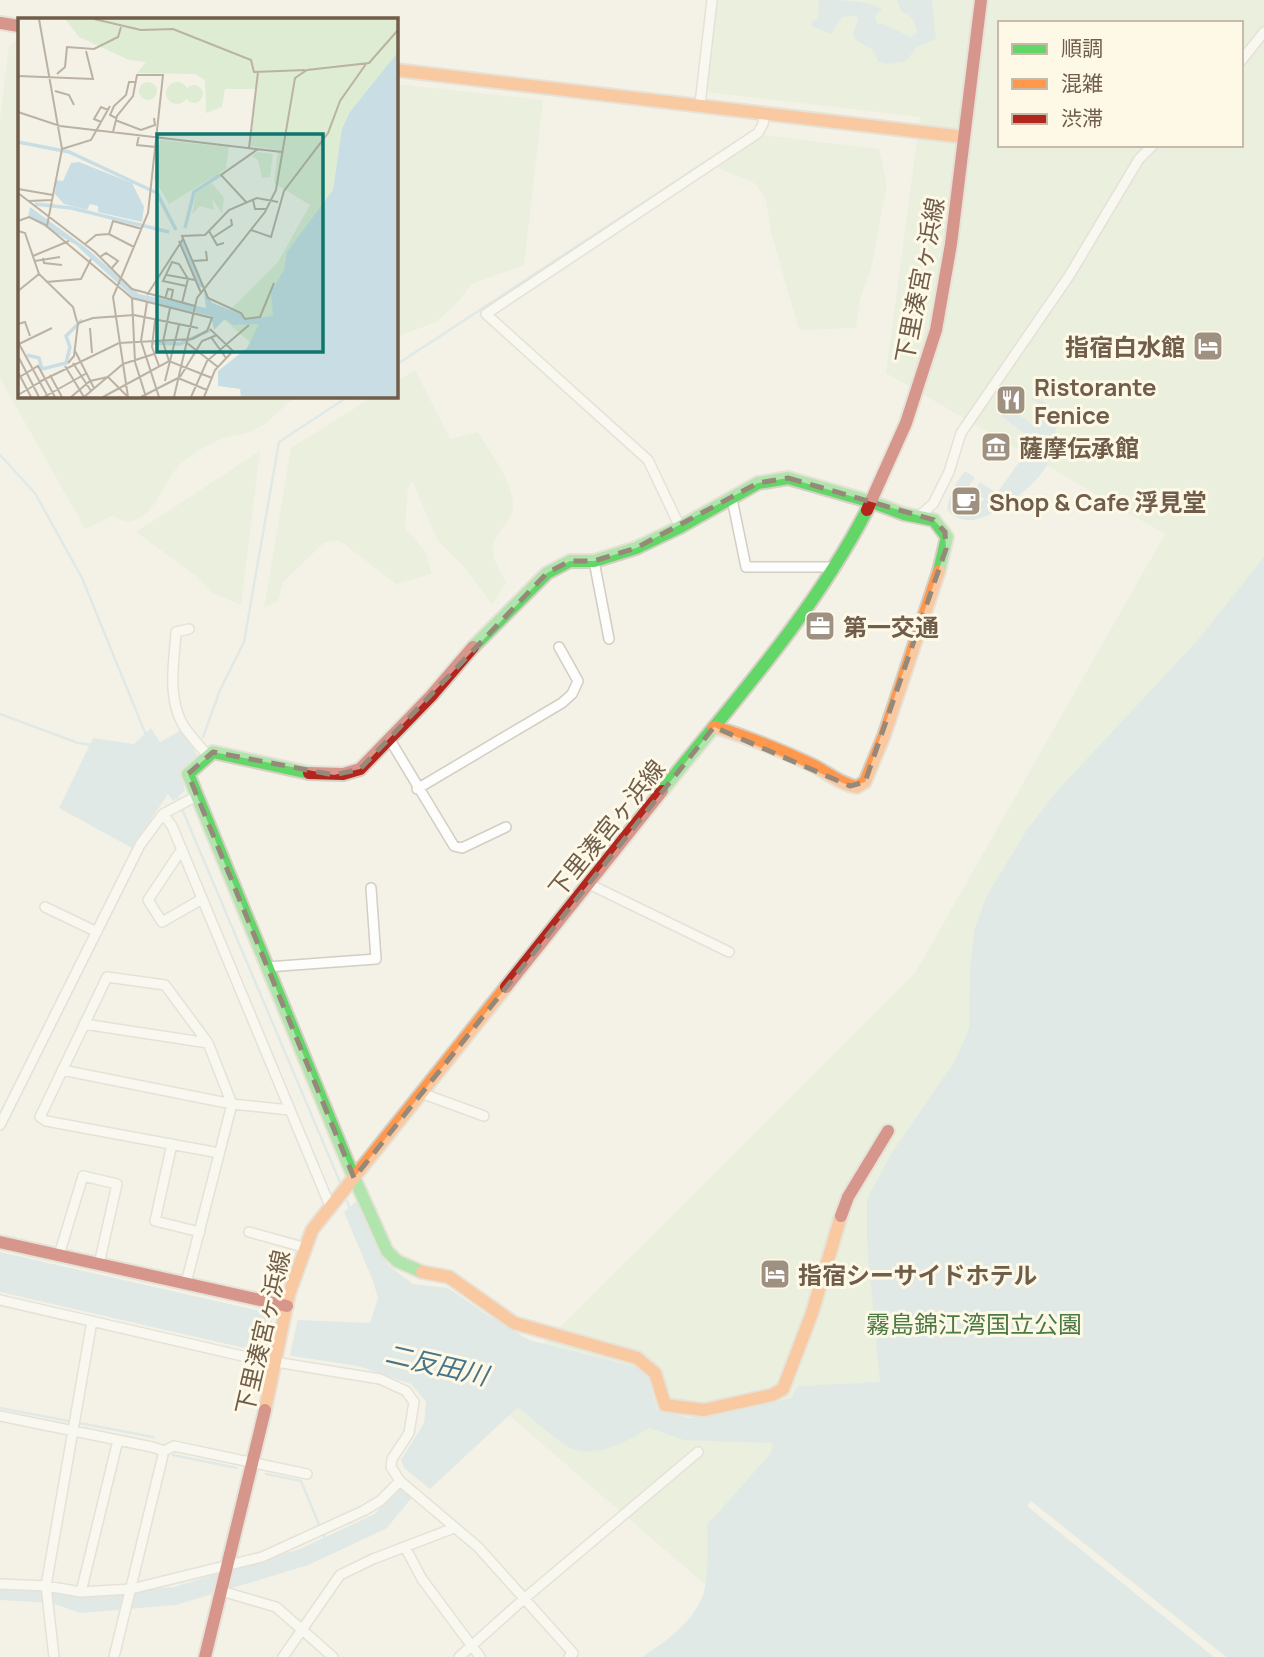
<svg xmlns="http://www.w3.org/2000/svg" width="1264" height="1657" font-family="Manrope,'Noto Sans JP',sans-serif">
<style>
.green{fill:#ddecd2;fill-rule:evenodd}
.water{fill:#c9dee4}
.pier{fill:#f4f2e7}
.lines{fill:none;stroke-linecap:round;stroke-linejoin:round}
.stream{stroke:#c9dee4;stroke-width:2.5}
.river{stroke:#c9dee4;stroke-width:18}
.street-casing{stroke:#d3cdc3;stroke-width:12}
.fast-casing{stroke:#d5cfc4;stroke-width:16}
.slow-casing{stroke:#d5cfc4;stroke-width:16}
.jam-casing{stroke:#d5cfc4;stroke-width:16}
.street{stroke:#fdfdfb;stroke-width:9}
.fast{stroke:#63d668;stroke-width:12}
.slow{stroke:#ff974d;stroke-width:12}
.jam{stroke:#b3261e;stroke-width:12}
.marked{fill:none;stroke:#978979;stroke-width:5;stroke-dasharray:14 9;stroke-linejoin:round}
.labels{text-anchor:middle;dominant-baseline:central;stroke-width:6;stroke-linejoin:round;paint-order:stroke}
.street-label{font-size:24px;fill:#705d4a;stroke:#fef9e7}
.poi-label{font-size:24px;font-weight:bold;fill:#705d4a;stroke:#fef9e7;text-anchor:start}
.park-label{font-size:24px;fill:#4c7a45;stroke:#fef9e7}
.water-label{font-size:26px;font-style:italic;fill:#487489;stroke:#fef9e7}
.inset-river{fill:none;stroke:#c9dee4;stroke-width:3.5}
.inset-road{fill:none;stroke:#bbb2a3;stroke-width:2}
.view{fill:#0f766e;fill-opacity:0.15;stroke:#0f766e;stroke-width:3.5}
.inset-edge{fill:none;stroke:#705d4a;stroke-width:3.5}
</style>
<rect width="100%" height="100%" fill="#f4f2e7"/>
<path class="green" d="M718 0H1264V1657L709 1588 489 1398 915 973 1165 534 886 373 920 117 706 92ZM1000 23H1241V145H1000Z
M17 40H19V396H314C307 398 294 398 289 402 278 412 270 422 256 429 246 434 236 435 225 438 210 443 195 452 183 462 163 478 161 508 137 519 128 524 120 521 113 515L85 529 0 378V119L9 46Z
M396 84 543 100 524 265 472 284 456 304 436 322 396 337Z
M761 135 879 149 887 184 871 269 860 299 856 328 799 330 771 232 766 199 754 183 718 168Z
M415 370 450 439 478 432C490 453 512 479 513 505 514 524 491 532 493 552 494 562 502 574 506 582L492 605 466 569 437 540 413 482 408 487 405 528 425 551 432 574 396 584 339 540 324 543 283 582 278 601 264 608 291 448 374 396H396V382Z
M260 451 241 605 213 593 196 576 136 532Z"/>
<path class="water" d="M819 0C837 0 870 0 882 9L875 16 877 23 883 24 911 37 917 32C916 22 911 15 901 11L897 0H932L936 39 916 47 908 59 902 62 887 64 878 62 873 50 856 40 853 34 858 20 856 16 842 17 831 34 811 26 812 22 818 18Z
M1034 395C1041 400 1050 405 1054 413 1059 427 1053 455 1046 467 1034 487 990 523 966 520 958 519 953 515 947 510 949 494 955 484 965 471L975 478 968 487 965 486 953 503 972 515 984 499 974 491 980 482 997 493 1034 441 1001 416 1008 407 1037 428 1049 411 1031 398Z
M1264 557V1657H642C669 1639 703 1616 706 1580 708 1562 707 1543 707 1525L771 1453 773 1443 684 1440 649 1428C628 1440 601 1457 576 1450 565 1448 529 1416 518 1407L430 1489 404 1468 401 1460 424 1423 426 1402 411 1384 358 1366 253 1350 0 1292V1252L300 1320 370 1323 378 1298 373 1281 344 1212 358 1200 388 1265 413 1284 448 1288 486 1314 529 1340 637 1367 647 1374 657 1410 689 1418 705 1417 792 1398 795 1390 800 1386 880 1382 867 1243V1199L891 1154 955 1061 966 1036 969 1027 970 966 975 928 987 895 1027 830 1056 792 1197 641Z
M151 728 160 742 183 729 198 757 180 772 185 791 173 801 168 794 132 848 59 808 93 738 134 744Z"/>
<path class="pier" d="M274 1313 298 1318 289 1359 265 1355Z
M1031 1501 1226 1657H1214L1027 1506Z"/>
<g class="lines">
<path class="stream" d="M396 365 751 132
M0 455 35 493 82 578 146 735
M0 714 78 743 93 745
M203 737 220 690 244 642 279 442 349 396
M177 797 342 1187
M345 1197 351 1210
M0 1408 153 1437
M173 1455 237 1468
M266 1474 301 1481 328 1546"/>
<path class="river" d="M0 1591 53 1594 82 1604 175 1596 304 1557 381 1521 404 1493"/>
<g class="street-casing">
<path id="street" d="M1241 61 1264 32
M700 104 712 0
M732 499 746 567H836
M919 516 933 504 949 472 961 433 1069 276 1139 159 1153 145
M680 527 648 460 486 314 758 133 763 124 765 112
M594 561 609 639
M189 629 176 632C174 663 167 697 183 725 190 736 200 746 208 756
M390 740 454 846 462 848 506 827
M417 789 562 703 572 694 578 681 559 647
M163 814 172 826 330 1206
M182 849 148 900 162 922 202 899
M589 884 729 952
M45 907 97 932
M267 967 376 959 371 888
M84 1024 208 1043
M62 1070 232 1104 290 1110
M421 1093 484 1116
M0 1125 140 845 163 814 193 798
M172 1144 155 1221 200 1232
M249 1232 303 1247
M59 1255 83 1176 117 1184 99 1264
M186 1283 232 1104 208 1043 165 985 107 977 40 1117 46 1121 219 1153
M0 1300 251 1358 380 1379 406 1391 414 1402 409 1433 392 1459 391 1467 400 1481 478 1547 573 1653 569 1657
M0 1416 152 1447 164 1451 174 1446 307 1474
M405 1547 422 1579 480 1657
M0 1584 46 1586 81 1592 131 1589 262 1557 363 1511 380 1501 400 1481
M221 1591 276 1607 333 1657
M81 1592 118 1440
M54 1657 46 1586 92 1321
M114 1657 164 1451
M283 1657 340 1575 373 1559 454 1528
M459 1657 525 1598 698 1452"/>
</g>
<g class="fast-casing">
<path id="fast" d="M473 647 547 573 570 561H594L636 548 680 527 758 483 788 478 872 502 904 514 934 520 947 537 939 571
M309 773 213 752 188 774 348 1164 387 1251 397 1261 422 1272
M662 791C734 701 813 614 867 510"/>
</g>
<g class="slow-casing">
<path id="slow" d="M396 70 964 137
M714 727C748 737 780 750 812 765 827 772 841 785 857 787L865 782 884 736 939 571
M422 1272 449 1277 514 1323 637 1358 655 1373 665 1405 704 1410 772 1395 783 1389 812 1313 841 1216
M265 1410 289 1294 312 1230 506 987"/>
</g>
<g class="jam-casing">
<path id="jam" d="M0 23 19 26
M867 510 906 423 936 330 951 244 981 0
M309 773 343 774 360 769 431 696 473 647
M506 987 662 791
M841 1216 848 1197 888 1131
M0 1242 287 1306
M205 1657 265 1410"/>
</g>
<use href="#street" class="street"/>
<use href="#fast" class="fast"/>
<use href="#slow" class="slow"/>
<use href="#jam" class="jam"/>
</g>
<path d="M0 0H1264V1657H0ZM788 478 934 520 945 532 946 549 865 782 850 786 714 727 354 1178 188 774 213 752 334 775 360 769 547 573 570 561H594L636 548 758 483Z" fill="#f4f2e7" fill-opacity=".55" fill-rule="evenodd"/>
<path class="marked" d="M788 478 934 520 945 532 946 549 865 782 850 786 714 727 354 1178 188 774 213 752 334 775 360 769 547 573 570 561H594L636 548 758 483Z"/>
<defs>
<g id="hotel-square" transform="scale(1.575)"><rect x="-9" y="-9" width="18" height="18" rx="4" fill="#9e9181" stroke="#fef9e7"/><path d="M-6-4.5h1.5V1H6V5H4.5V3h-9V5H-6ZM-4 0a1.8 1.8 0 1 1 3.6 0ZM.5 0V-2.5h3Q6-2.5 6 0Z" fill="#fff"/></g>
<g id="restaurant-square" transform="scale(1.575)"><rect x="-9" y="-9" width="18" height="18" rx="4" fill="#9e9181" stroke="#fef9e7"/><path d="M-5-6h1v4h1v-4h1v4h1v-4h1v5L-1.5 .5V6h-2V.5L-5-1ZM5-6V6H3V1.5H1.5Q1.5-4 5-6Z" fill="#fff"/></g>
<g id="museum-square" transform="scale(1.575)"><rect x="-9" y="-9" width="18" height="18" rx="4" fill="#9e9181" stroke="#fef9e7"/><path d="M0-6L6-3V-2H-6V-3ZM-5-1h2V3h-2ZM-1-1h2V3h-2ZM3-1h2V3H3ZM-6 4H6V6H-6Z" fill="#fff"/></g>
<g id="cafe-square" transform="scale(1.575)"><rect x="-9" y="-9" width="18" height="18" rx="4" fill="#9e9181" stroke="#fef9e7"/><path d="M-5.5-4.5H6V0H3Q3 3.5 0 3.5H-2.5Q-5.5 3.5-5.5 0ZM3-3.2v2h1.7v-2ZM-6 4.5H4V6H-6Z" fill="#fff"/></g>
<g id="office-square" transform="scale(1.575)"><rect x="-9" y="-9" width="18" height="18" rx="4" fill="#9e9181" stroke="#fef9e7"/><path d="M-6-3h4V-5.5h4V-3h4V5H-6ZM-1-4.5V-3h2v-1.5ZM-6 0V1H6V0Z" fill="#fff"/></g>
</defs>
<g fill-rule="evenodd">
<use href="#hotel-square" x="1208" y="346"/>
<use href="#restaurant-square" x="1011" y="400"/>
<use href="#museum-square" x="996" y="447"/>
<use href="#cafe-square" x="966" y="501"/>
<use href="#office-square" x="820" y="626"/>
<use href="#hotel-square" x="775" y="1274"/>
</g>
<g class="labels">
<g class="street-label">
<text transform="translate(919 280) rotate(-79)">下里湊宮ヶ浜線</text>
<text transform="translate(606 828) rotate(-51)">下里湊宮ヶ浜線</text>
<text transform="translate(262 1332) rotate(-77)">下里湊宮ヶ浜線</text>
</g>
<g class="poi-label">
<text x="1185" y="346" text-anchor="end">指宿白水館</text>
<text x="1034" y="386">Ristorante<tspan x="1034" dy="28">Fenice</tspan></text>
<text x="1019" y="447">薩摩伝承館</text>
<text x="989" y="501">Shop &amp; Cafe 浮見堂</text>
<text x="843" y="626">第一交通</text>
<text x="798" y="1274">指宿シーサイドホテル</text>
</g>
<g class="park-label">
<text x="974" y="1323">霧島錦江湾国立公園</text>
</g>
<g class="water-label">
<text transform="translate(437 1364) rotate(13)">二反田川</text>
</g>
</g>
<g transform="translate(18 18)">
<rect width="380" height="380" fill="#f4f2e7"/>
<path d="M47 1H380V379L233 325 204 300 260 244 292 187 256 165 260 132 232 128 239 71H207L204 89 188 95 187 62 177 56 119 55 128 44 111 42 61 19ZM121 73a9 9 0 1 1 18 0a9 9 0 1 1-18 0ZM148 75a11 11 0 1 1 22 0a11 11 0 1 1-22 0ZM167 76a9 9 0 1 1 18 0a9 9 0 1 1-18 0ZM142 122 211 129 208 151 151 186 136 160ZM239 134 255 136 252 159 244 160 240 142 234 138ZM194 165 206 180 204 196 194 180 196 192 182 188 174 196 178 175Z" fill="#ddecd2"/>
<path d="M380 34V379H223L222 371 200 368V353L229 330 241 306 215 307 207 301 196 312 193 298 117 281 58 227 10 199 12 189 67 229 121 276 188 290 186 274 194 285 223 296 226 301 255 298 253 274 266 252 269 234 315 172 324 111 332 94ZM61 144 114 165 126 189 124 204 80 194V188L72 186 69 192 46 186 37 176 38 162 45 163 53 145Z" fill="#c9dee4"/>
<path class="inset-river" d="M0 124 51 134 139 175 158 212M17 186 53 190 151 214M167 210 176 174 202 157M164 223 183 269M133 325 162 326 192 312M9 337 21 340 24 351 48 345 52 329 48 318 64 302"/>
<path class="inset-road" d="M21 1 44 131 29 208M76 1 123 12 155 11 233 42 236 54 287 52M39 56 47 49 49 29 76 31 100 19 103 9M0 58 75 61 68 33M37 73 51 77 56 87M0 94 42 108 264 134M98 100 92 97 96 88 108 77 111 64H118M97 102 123 112 137 107 136 100M83 104 76 101 83 89 90 92M95 114 99 98 115 78 119 57H145L130 195 95 279 110 379M121 117 119 127 138 129M231 130 240 54M44 131 73 122 92 88M0 171 35 177M0 175 77 234 114 271 177 288M235 182 237 191H249M10 183 35 182M229 185 203 157 240 131M0 203 11 199 26 206 114 280 194 300 189 313 174 321 101 325 21 364M233 212 253 219 266 173 310 115 322 83 348 46M0 213 7 215 21 256 55 289 59 304M191 213 199 227 206 225M91 216 95 203 124 211M194 220 214 207 213 201M161 223 183 275M67 226 78 217 91 216 116 229M15 238 51 223M82 239 88 235 100 243 93 251M25 240 26 245 44 247M17 243 42 239M174 243 189 242 188 233M149 257 177 262M28 264 63 261 73 241M256 265 242 299 227 301 223 295 190 280 164 218 187 217 211 192 239 180 260 184M0 273 21 256M129 277 165 221M114 280 117 344 128 379M147 281 150 271 155 272 153 282M129 284 123 323 141 379M164 285 170 261 161 246 154 244 145 263 168 268M137 302 134 329 141 348M0 306 7 304 12 318M72 310 74 335M193 319 208 340M0 324 30 379M169 325 200 349M1 326 34 310M56 331 76 370M1 340 21 379M151 343 145 324 152 290M50 345 56 338 60 305 75 300 116 297 180 310M55 345 73 373M47 348 66 379M0 354 13 379M32 357 44 379M90 359 110 379M162 359 184 323 199 317M0 360 20 348 37 379M160 360 189 372M147 363 161 307M0 377 22 364M26 379 69 355M53 379 72 363 90 359M66 379 105 346 136 336M85 379 151 343 194 360M123 379 160 360M156 379 179 280 247 194 258 172 277 60 289 52 351 45 380 12M173 379 189 343 231 307M186 379 197 352 215 333 192 311"/>
<path class="view" d="M139 116H305V334H139Z"/>
<rect width="380" height="380" class="inset-edge"/>
</g>
<rect x="998" y="21" width="245" height="126" fill="#fef9e7" stroke="#c5bba8" stroke-width="2"/>
<rect x="1012" y="44" width="35" height="10" fill="#63d668" stroke="#c5bba8" stroke-width="2"/>
<text x="1061" y="56" font-size="21" fill="#705d4a">順調</text>
<rect x="1012" y="79" width="35" height="10" fill="#ff974d" stroke="#c5bba8" stroke-width="2"/>
<text x="1061" y="91" font-size="21" fill="#705d4a">混雑</text>
<rect x="1012" y="114" width="35" height="10" fill="#b3261e" stroke="#c5bba8" stroke-width="2"/>
<text x="1061" y="126" font-size="21" fill="#705d4a">渋滞</text>
</svg>
